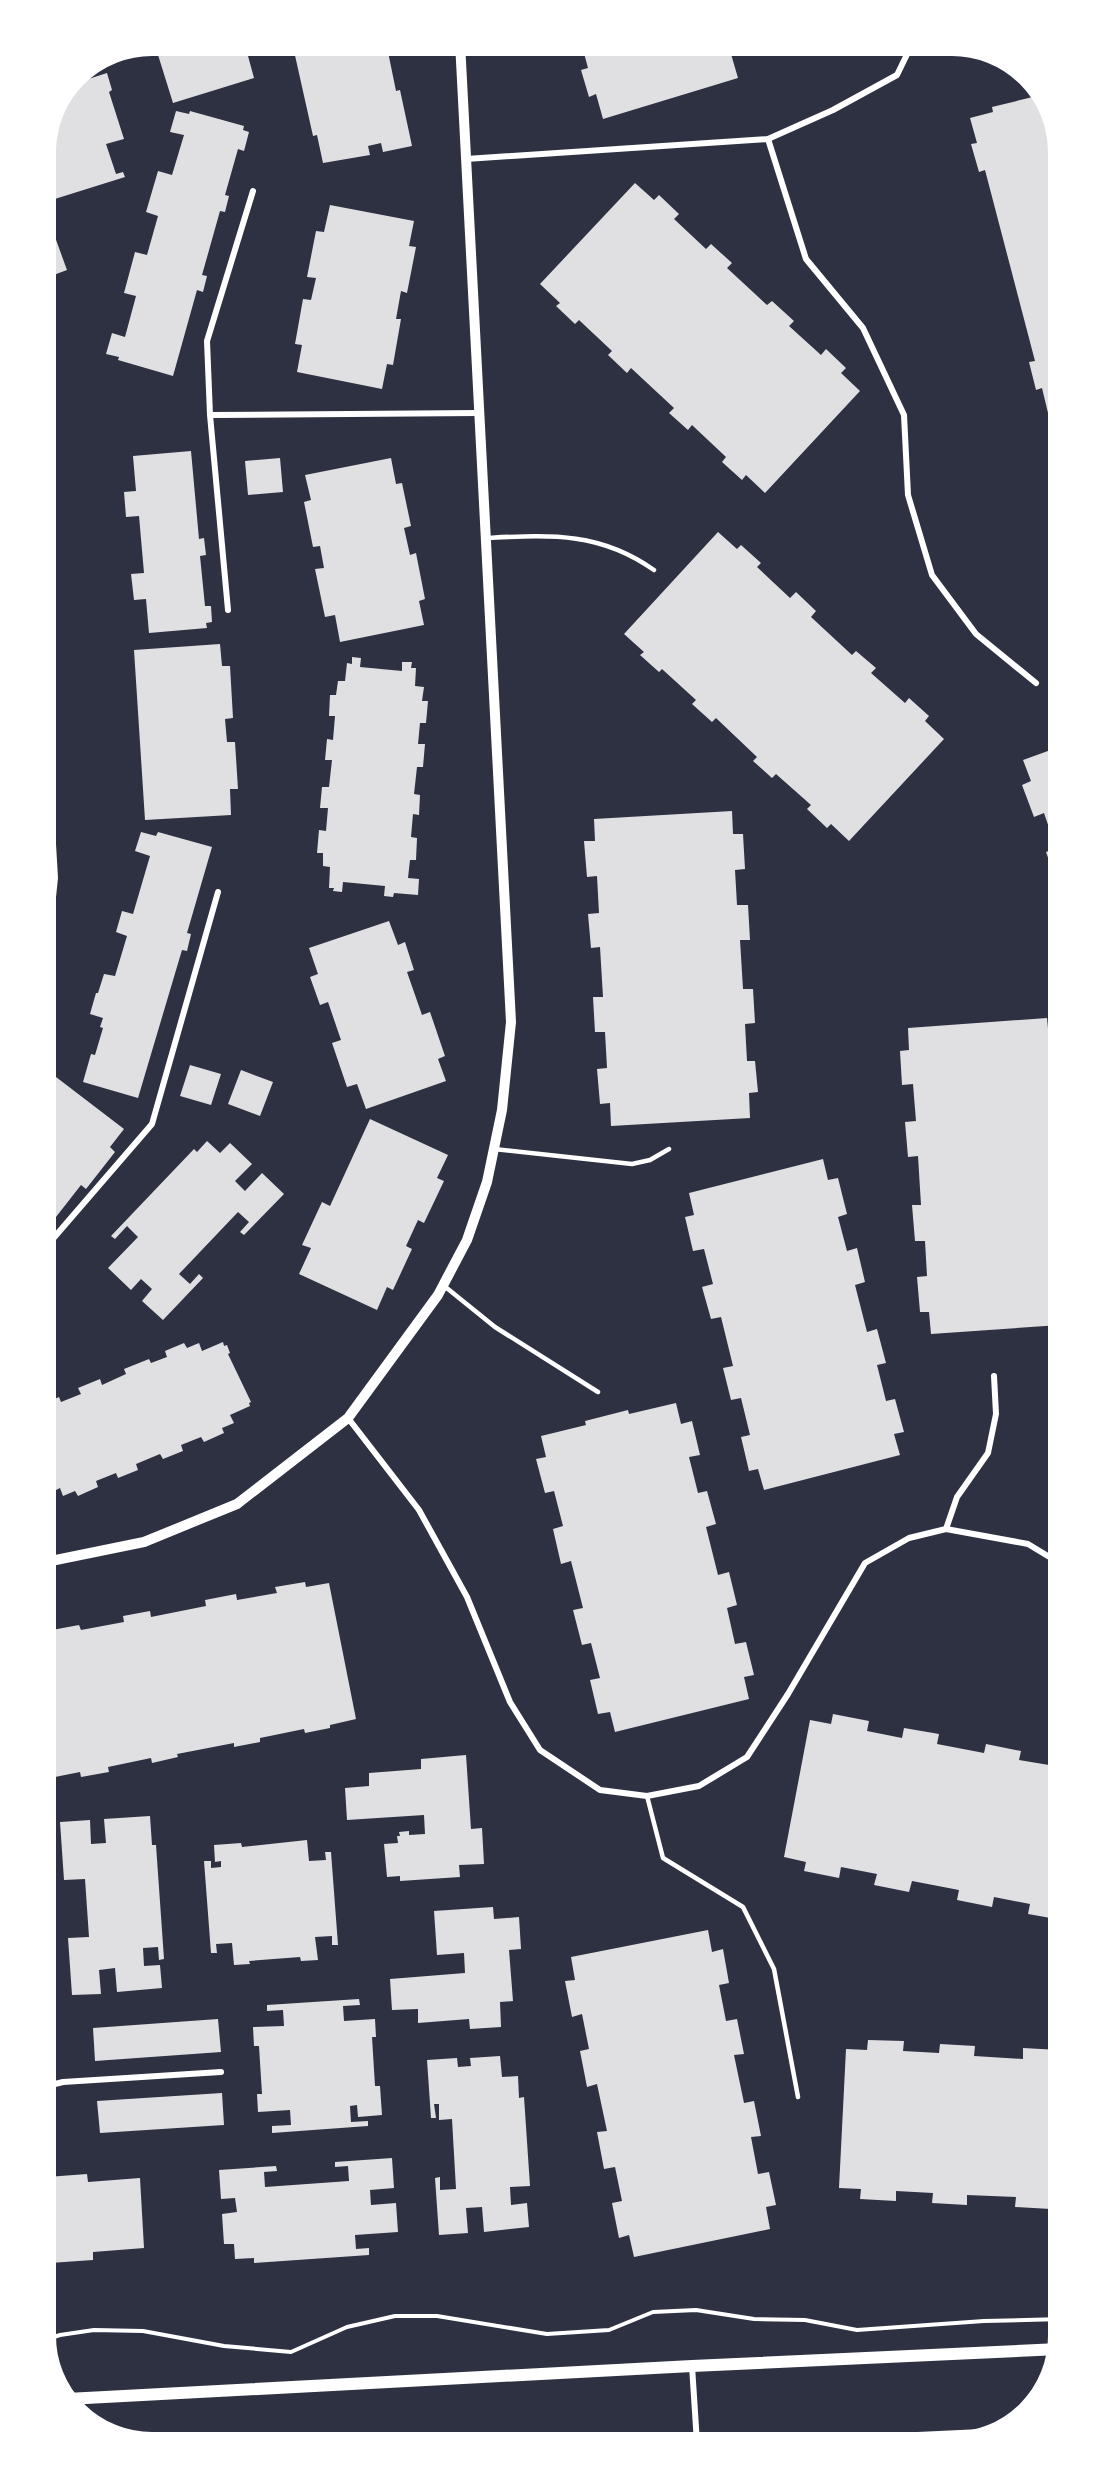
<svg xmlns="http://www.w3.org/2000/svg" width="1105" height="2489" font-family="'Nunito Sans',sans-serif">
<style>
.building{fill:#e0e0e3}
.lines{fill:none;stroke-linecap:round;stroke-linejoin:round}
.path{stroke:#fff;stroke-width:4}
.service{stroke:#fff;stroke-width:4.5}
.minor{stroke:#fff;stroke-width:6}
.tertiary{stroke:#fff;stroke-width:10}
.secondary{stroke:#fff;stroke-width:12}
.rim{fill:none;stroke:#fff;stroke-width:8}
</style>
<rect width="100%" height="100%" fill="#2d3142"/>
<path class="building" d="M154 42H252L255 53 248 56 254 78 173 103Z
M292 42H386L396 91 400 90 412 146 383 152 381 143 368 146 370 155 323 163 317 135 313 136Z
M581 42H735L738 52 731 54 738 78 603 119 596 94 589 97 581 70 588 68Z
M76 73 79 82 107 73 112 90 109 92 124 139 106 144 116 174 123 172 125 177 42 203V146Z
M1041 95 1057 117 1058 410 1048 413 1042 388 1036 390 1029 362 1035 361 985 170 979 172 971 144 977 143 970 118 993 112 992 107Z
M176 111 189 114 190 111 244 126 243 130 249 132 244 151 238 149 225 195 229 196 225 212 220 211 202 275 207 276 203 292 197 290 173 376 118 360 119 357 106 354 112 333 125 337 136 296 124 293 135 252 147 255 158 216 146 212 158 171 172 175 184 135 170 132Z
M635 183 654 200 659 195 679 214 674 219 706 249 711 244 732 263 727 268 767 305 772 301 794 321 789 326 821 355 826 349 846 368 841 373 860 391 765 493 746 475 742 480 722 462 726 457 692 425 688 430 669 413 674 408 631 368 627 373 608 355 612 351 579 320 575 324 556 306 560 303 540 284Z
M330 205 414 221 409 246 416 247 407 293 401 291 396 319H401L393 365 387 364 382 389 297 372 302 345 295 344 303 299 311 300 316 278 307 277 316 231 324 232Z
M55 237 67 270 43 279 42 242Z
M191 451 199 539 204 538 206 555 200 556 205 606H211L212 622 206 623 207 628 149 633 146 599 134 600 131 574 144 573 139 516 126 517 124 492 136 491 133 456Z
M280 458 283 492 248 495 245 461Z
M391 458 396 484 402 483 411 526 404 528 410 555 416 553 425 599 419 601 424 625 340 642 335 615 325 617 315 569 324 568 320 546 313 547 304 502 311 500 305 475Z
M718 532 737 549 741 545 761 563 757 567 790 598 796 592 816 611 811 617 852 655 856 651 876 668 871 673 905 703 909 698 929 716 925 721 944 739 849 841 831 824 827 828 807 809 811 805 776 774 772 778 753 761 757 757 716 718 712 722 692 704 696 700 662 669 659 672 640 655 644 652 624 634Z
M220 644 222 666H230L233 718 225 719 227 742H235L238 789H230L231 815 145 820 134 650Z
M352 657 361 658 360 667 402 671V662H412L411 668H416L415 686 424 687 422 701H428L426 723H420L418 744H425L423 767H417L414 794 420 795 419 815 413 814 411 837 417 838 416 860H410L408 878 419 879 418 895 394 893 393 897 384 896 385 886 343 882 342 892 333 891 334 888H329L330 867 323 866V853H317L319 830 326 831 328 808H320L322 787H329L332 760H325L327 739 333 740 335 716H329L330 695H336L338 681H345L347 663 352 664Z
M1059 747V888L1046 852 1056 848 1044 813 1034 817 1022 785 1031 781 1023 760Z
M732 811 733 834H743L745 869 735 870 737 905H748L750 940H740L743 989H753L755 1023 745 1024 747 1061H755L758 1092 749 1093 750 1118 611 1126 610 1103 600 1104 597 1069 607 1068 605 1032H595L593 997H603L600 947 591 948 588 914 599 913 597 876 587 877 584 841H595L594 819Z
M141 832 156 836 158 832 212 847 187 933 191 934 187 951 182 950 138 1098 83 1082 91 1054 95 1055 103 1028 100 1027 103 1018 90 1014 96 993H98L104 974 115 976 127 936 116 932 122 911 133 914 150 856 135 851Z
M389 921 398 945 405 942 414 970 407 972 422 1015 430 1012 445 1056 438 1059 446 1081 366 1109 357 1084 347 1087 332 1043 341 1040 328 1002 320 1005 310 977 318 974 309 948Z
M1047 1018 1049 1039H1059L1060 1047V1075H1052L1054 1111H1060V1147H1057L1060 1186V1325L931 1334 929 1312H920L917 1277 927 1276 925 1241H915L912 1205H921L918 1156 908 1157 905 1122 916 1121 913 1084 902 1085 900 1051 909 1050 908 1028Z
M190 1065 221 1074 211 1105 180 1096Z
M241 1070 273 1082 260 1116 228 1104Z
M56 1077 124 1129 110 1147 115 1152 86 1189 81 1185 45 1231V1092Z
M370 1119 448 1155 437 1178 444 1181 424 1223 418 1220 406 1246 412 1249 393 1290 387 1287 377 1310 299 1274 311 1248 302 1245 322 1202 330 1206Z
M207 1141 220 1153 230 1143 252 1164 235 1181 245 1191 262 1173 284 1194 244 1235 240 1232 249 1222 238 1212 179 1274 190 1284 199 1274 203 1278 163 1320 142 1301 152 1289 141 1279 131 1290 108 1268 138 1237 127 1226 115 1239 111 1236 194 1149 197 1152Z
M823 1159 828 1180 838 1178 847 1214 838 1217 847 1251 857 1248 865 1282 855 1285 867 1332 877 1329 886 1363 877 1365 886 1401 895 1399 904 1432 894 1434 900 1455 764 1490 758 1469 749 1471 741 1437 750 1435 741 1398 731 1400 723 1368 733 1366 721 1317 711 1319 702 1287 713 1284 704 1249 693 1251 685 1217 694 1215 689 1193Z
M223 1342 224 1346 227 1345 230 1353 228 1354 251 1402 249 1403 250 1406 230 1415 234 1423 222 1428 224 1433 204 1442 201 1437 181 1445 183 1451 163 1459 160 1454 136 1464 138 1470 118 1478 116 1473 96 1481 98 1487 78 1496 75 1491 63 1496 60 1488 46 1495 45 1403 59 1397 61 1402 81 1394 78 1388 100 1379 102 1385 126 1374 124 1369 149 1359 151 1363 167 1357 165 1351 184 1343 187 1348 199 1343 202 1351Z
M676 1403 681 1424 692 1421 700 1455 689 1457 698 1493 707 1491 716 1524 706 1527 718 1575 729 1572 737 1605 727 1608 735 1644 746 1642 754 1675 744 1677 749 1699 615 1732 610 1712 598 1714 590 1680 600 1678 591 1643 582 1645 573 1610 583 1608 571 1561 561 1564 553 1529 563 1526 554 1491 545 1493 536 1459 546 1457 541 1436 586 1425 585 1421 628 1410 629 1414Z
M305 1582 306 1587 329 1583 356 1719 330 1725V1728L305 1733 304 1729 260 1738V1742L234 1747V1743L177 1754 178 1757 152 1763 151 1758 108 1767 109 1772 81 1777 80 1772 55 1777 46 1730V1637L53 1636 52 1630 79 1625 81 1630 124 1622 123 1616 150 1611 151 1617 206 1606 205 1600 236 1594 237 1600 277 1593 275 1587Z
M833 1714 869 1721 867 1731 902 1738 904 1728 939 1734 937 1744 984 1753 986 1744 1021 1751 1019 1760 1055 1766 1057 1757 1061 1758 1062 1920 1028 1914 1030 1904 994 1897 992 1907 957 1900 959 1890 912 1881 909 1892 874 1885 877 1874 841 1867 839 1878 804 1871 806 1862 784 1857 810 1720 831 1724Z
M466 1755 471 1829 482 1828 484 1864 459 1865 460 1877 400 1881V1876L387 1877 384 1844 398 1843 397 1836H400L399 1832 409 1831V1835L425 1834 424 1815 347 1820 345 1788 369 1786V1773L421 1769V1759Z
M150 1816 152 1845H156L164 1959 159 1960 158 1947 143 1948 144 1966 160 1965 162 1988 117 1992 115 1968 99 1970 101 1994 72 1995 68 1938 89 1937 85 1879 64 1880 60 1822 90 1820 91 1844 106 1843 104 1819Z
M307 1840 309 1861 326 1860 325 1852H331L338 1945H332V1936L315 1937 318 1960 301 1961 300 1957 249 1961 250 1964 234 1965 232 1943 216 1944 217 1953H211L204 1861H211V1868L221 1867V1861L215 1862 214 1845 241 1843 242 1847Z
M493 1907 494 1919 519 1917 521 1949 509 1950 513 2001 500 2002 501 2027 470 2029 469 2019 418 2023V2009L392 2010 390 1979 465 1973 464 1953 437 1955 434 1911Z
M708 1930 712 1952 723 1949 729 1983 719 1985 726 2021 737 2019 744 2054 734 2055 744 2103 754 2101 761 2136 751 2137 758 2174 769 2172 776 2205 766 2207 770 2229 634 2257 629 2235 619 2238 612 2203 622 2201 615 2167 604 2169 597 2132 607 2131 597 2084 587 2087 580 2051 589 2049 582 2014 572 2017 565 1981 575 1980 571 1957Z
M359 1999 360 2005 343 2006 344 2021 375 2019 376 2037H372L375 2086H380L382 2115 358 2117 357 2105 350 2106 351 2122 368 2121V2126L272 2133V2126L291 2125 290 2110 258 2112 257 2094H262L259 2046H254L253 2027 284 2026 283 2010 267 2011V2005Z
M218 2019 221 2052 95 2061 93 2028Z
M868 2040 904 2041 903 2051 939 2053 940 2044 975 2046 974 2056 1023 2059V2048L1059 2050V2060H1062L1063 2199H1051V2209L1015 2207 1016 2197 967 2195V2205L932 2203 933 2193 896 2191V2201L860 2199 861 2189 839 2188 846 2049 867 2050Z
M500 2056 502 2077 518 2076 519 2098 524 2097 530 2186 510 2187 511 2205 527 2203 529 2227 484 2232 482 2207 466 2208 468 2233 439 2235 435 2178 440 2177V2190L456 2189 452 2119 439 2120V2104H434L436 2118H431L427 2060 457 2058 458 2067 471 2066 470 2058Z
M222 2093 224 2125 100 2133 97 2101Z
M392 2158 394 2188 370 2190 371 2205 396 2203 398 2232 355 2235 356 2249 369 2248V2255L254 2263V2258L235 2259 234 2244H224L222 2214 237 2212 235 2198 221 2199 219 2170 276 2166 277 2171 264 2172 265 2187 349 2181 348 2166 335 2167V2162Z
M87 2174 88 2182 140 2178 144 2248 93 2252V2260L50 2263 47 2177Z"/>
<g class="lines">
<path class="path" d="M48 2339 60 2335 94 2330 143 2331 224 2346 291 2352 347 2327 395 2316H437L547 2334 609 2330 653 2312 696 2310 754 2319 805 2320 857 2330 984 2321 1063 2319"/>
<path class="service" d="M485 538C549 535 599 531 654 570
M494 1149 632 1164 650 1160 669 1149
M443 1285 495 1327 598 1392
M647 1796 663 1858 743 1907 774 1969 798 2097"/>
<path class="minor" d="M768 139 806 259 863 328 904 415 908 495 932 575 976 634 1036 683
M466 159 768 139 833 110 897 75 913 42
M210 415 478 413
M43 465 52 593 44 662
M228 610 210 415 207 341 253 191
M44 692 55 878 51 916 44 932
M45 1248 152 1124 218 892
M348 1418 419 1510 467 1597 510 1702 540 1750 600 1790 647 1796 699 1786 747 1757 788 1694 865 1563 909 1538 946 1529 1028 1544 1061 1564
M946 1529 957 1497 988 1453 996 1414 994 1376
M47 2086 63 2082 221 2072
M692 2366 697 2443
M748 2443 1003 2431"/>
<path class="tertiary" d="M46 1562 144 1542 237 1504 348 1418 438 1295 467 1240 487 1182 502 1110 511 1022 460 42"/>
<path class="secondary" d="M67 2399 692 2366 1059 2349"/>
</g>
<path d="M0 0H1105V2489H0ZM152 52H952A100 100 0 0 1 1052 152V2336A100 100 0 0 1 952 2436H152A100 100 0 0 1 52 2336V152A100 100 0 0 1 152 52Z" fill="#fff" fill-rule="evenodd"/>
<path class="rim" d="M152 52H952A100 100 0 0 1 1052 152V2336A100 100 0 0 1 952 2436H152A100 100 0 0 1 52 2336V152A100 100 0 0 1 152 52Z"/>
</svg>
